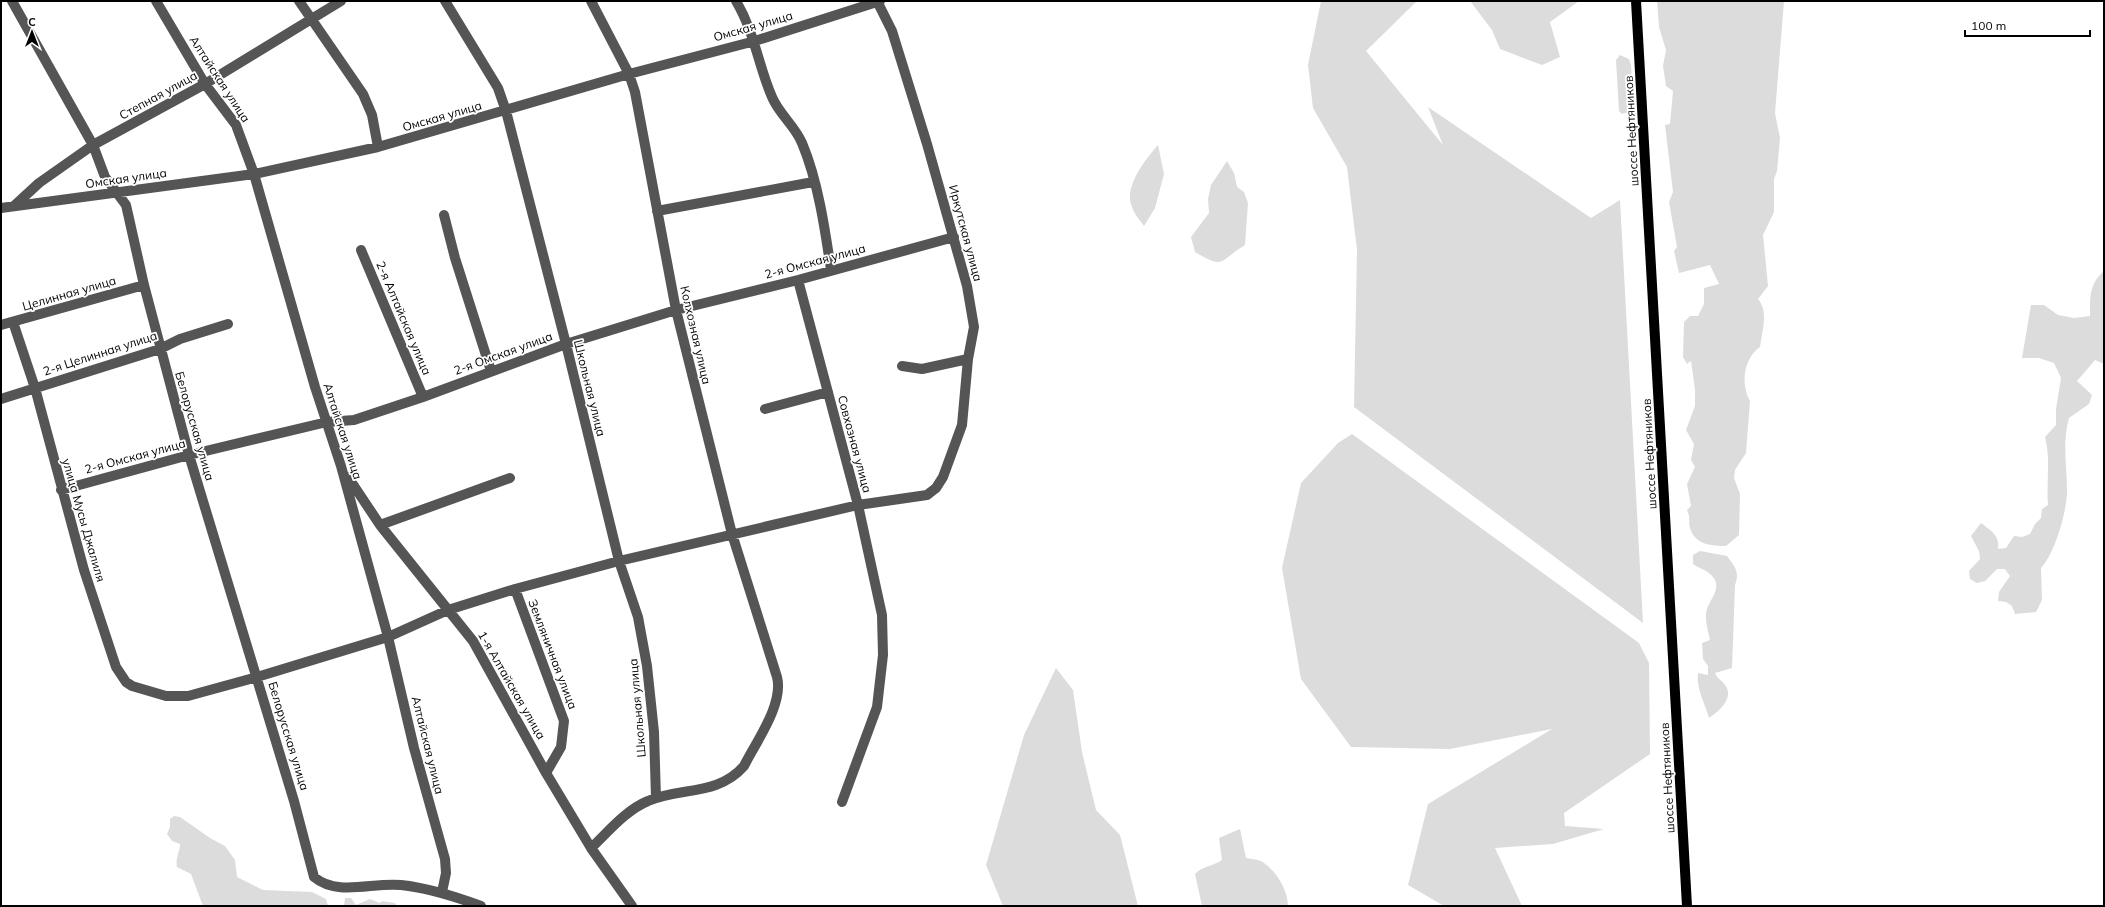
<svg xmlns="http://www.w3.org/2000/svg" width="2105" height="907" font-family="Mulish,sans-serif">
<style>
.green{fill:#dcdcdc}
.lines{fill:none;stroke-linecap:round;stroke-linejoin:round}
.minor{stroke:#555;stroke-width:10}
.major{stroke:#000;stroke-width:10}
.labels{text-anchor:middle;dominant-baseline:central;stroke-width:3.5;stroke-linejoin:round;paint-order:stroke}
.street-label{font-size:12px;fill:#000;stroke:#fff}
</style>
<rect width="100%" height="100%" fill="#fff"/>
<path class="green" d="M1321 1H1417L1366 51 1443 145 1428 107 1591 218 1620 200 1643 623 1354 407 1357 250 1347 167 1313 108 1308 65Z
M1470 1H1579L1550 22 1560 57 1542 65 1500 49 1492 30Z
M1657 1H1784L1775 113 1780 138 1777 171 1774 179V212L1763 235 1768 286 1758 299C1769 312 1762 331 1760 347 1744 358 1740 383 1750 401L1746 453 1735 470 1734 478 1740 494 1739 535 1726 546C1712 546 1695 545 1690 528 1688 521 1691 519 1687 510L1691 506 1687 484 1695 467 1691 460 1694 444 1686 430 1695 406V390L1691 361 1687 364 1683 357 1684 322 1690 316H1698L1704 304V288L1719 284 1710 265 1679 273 1674 251 1677 247 1669 202 1673 192 1665 125 1670 124 1673 91 1666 86 1663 66 1666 50 1659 27Z
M1620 55 1629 59 1631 65 1634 107 1632 111 1622 114 1619 111 1616 60Z
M1158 145 1164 174 1155 208 1144 226C1140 220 1134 214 1132 207 1123 187 1146 159 1158 145Z
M1227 161 1234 173 1237 187 1244 192 1248 203 1245 245C1218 261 1226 270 1195 252L1191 237 1209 213 1208 199 1211 185Z
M2104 271V364L2095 360 2077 381 2092 395 2089 404 2069 418C2062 443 2067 465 2067 491 2067 511 2055 553 2041 568L2042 600 2036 612 2015 614 2012 606 2006 602 1998 601 1999 592 2010 576 2005 569H1997L1985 581 1977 583 1970 579 1969 571 1980 559 1979 551 1971 536 1981 523C1991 531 2000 535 1998 549L2006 548 2014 536 2022 537 2030 534 2035 524 2041 518 2042 509 2048 505C2046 482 2051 460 2045 437L2056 425V409L2061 378 2054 363 2039 358H2022L2031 305H2044L2058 315 2074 318 2090 316C2090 298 2089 284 2104 271Z
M1352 434 1639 643 1649 663 1650 754 1564 813 1565 826 1604 829 1553 844 1495 848 1522 906H1444L1408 885 1428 804 1552 729 1450 749 1351 747 1301 679 1282 568 1301 483 1338 443Z
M1700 551 1727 556C1735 567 1740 572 1735 585L1732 668 1715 673C1718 680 1721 679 1725 685 1735 698 1718 712 1709 718 1705 703 1696 689 1698 673L1708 675V666L1703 659 1702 643 1710 640C1708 631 1704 618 1707 609 1710 599 1722 588 1713 577 1708 570 1700 569 1693 564V555Z
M1056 668 1073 690 1082 752 1096 810 1120 835 1138 906H1003L986 865 1024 735Z
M174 816 180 817 210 838 225 846 235 860 237 877 263 890 312 892 326 899 328 906H203L191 874 177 867C175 858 180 852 180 844L172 841 167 834 170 827V819Z
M1240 829 1246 858C1251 859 1260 859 1264 863 1277 872 1288 891 1288 906H1202L1195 874C1202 866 1214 866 1222 860L1219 838Z
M345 898H351L356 905 370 899 380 903 382 901 395 903 397 906H344Z"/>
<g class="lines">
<path class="minor" d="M12 1 93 145 105 177 126 205 144 285 189 455 294 801 314 877C338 897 372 882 401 885 429 888 454 896 481 906
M156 1 205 84 236 125 254 174 315 387 341 466 388 637 414 748 445 859 446 873 442 892
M299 1 363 94 372 115 378 147
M445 1 498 88 506 111 566 344 619 561 638 617 647 666 654 732 656 798
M736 1C755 33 758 65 772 97 779 114 795 126 802 143 818 181 825 229 831 270
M14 206 39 183 93 145 205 84 341 1
M1 208 254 174 378 147 629 74 755 41 880 1
M657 211 813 182
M444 215 455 258 491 371
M361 250 423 397
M798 280 858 505 882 615 883 655 877 707 842 802
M13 322 35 388 84 570 116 667 126 682 132 686 166 696H188L257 677 388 637 448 610 515 589 619 561 858 505 927 495 936 488 943 477 962 425 968 359 974 327 967 286 927 144 892 31 877 1
M1 325 144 285
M902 366 922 369 968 359
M1 399 160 349 180 339 228 324
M765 409 828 392
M348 477 380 525 473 641 546 773 591 848 632 906
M61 490 189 455 327 422 354 420 423 397 566 344 676 310 798 280 954 237
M380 525 510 478
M515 589 564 721 561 747 546 773
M591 848C608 832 626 810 648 801 680 787 718 796 744 766 756 742 784 704 777 677L732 534 676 310 635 92 629 74 591 1"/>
<path class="major" d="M1636 1 1687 906"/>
</g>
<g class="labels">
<g class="street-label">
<text transform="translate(753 26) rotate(-16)">Омская улица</text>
<text transform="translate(220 79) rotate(57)">Алтайская улица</text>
<text transform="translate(158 95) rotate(-29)">Степная улица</text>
<text transform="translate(442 116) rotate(-16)">Омская улица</text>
<text transform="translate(1631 131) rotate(-93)">шоссе Нефтяников</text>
<text transform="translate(126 178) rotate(-8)">Омская улица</text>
<text transform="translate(966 233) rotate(75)">Иркутская улица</text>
<text transform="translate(815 261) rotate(-15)">2-я Омская улица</text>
<text transform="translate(69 293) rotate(-16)">Целинная улица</text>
<text transform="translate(404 318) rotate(67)">2-я Алтайская улица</text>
<text transform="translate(696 335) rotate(77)">Колхозная улица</text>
<text transform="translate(100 353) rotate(-18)">2-я Целинная улица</text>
<text transform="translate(503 353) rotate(-20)">2-я Омская улица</text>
<text transform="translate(590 388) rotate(76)">Школьная улица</text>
<text transform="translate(195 426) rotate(74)">Белорусская улица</text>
<text transform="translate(343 431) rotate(72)">Алтайская улица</text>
<text transform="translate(855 444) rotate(75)">Совхозная улица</text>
<text transform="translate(1649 454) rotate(-93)">шоссе Нефтяников</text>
<text transform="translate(135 456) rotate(-15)">2-я Омская улица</text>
<text transform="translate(84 520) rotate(74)">улица Мусы Джалиля</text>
<text transform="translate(553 654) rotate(69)">Земляничная улица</text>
<text transform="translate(512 685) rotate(60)">1-я Алтайская улица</text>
<text transform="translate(637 708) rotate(-95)">Школьная улица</text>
<text transform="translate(289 736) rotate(73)">Белорусская улица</text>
<text transform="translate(428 745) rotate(76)">Алтайская улица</text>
<text transform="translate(1667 778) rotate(-93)">шоссе Нефтяников</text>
</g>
</g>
<rect width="2105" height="907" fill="none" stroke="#000000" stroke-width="4"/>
<g transform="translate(32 32)" stroke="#ffffff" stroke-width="3" paint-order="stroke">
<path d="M0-3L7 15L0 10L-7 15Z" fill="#000000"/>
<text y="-6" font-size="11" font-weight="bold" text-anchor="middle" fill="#000000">С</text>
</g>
<path d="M1965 30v6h125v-6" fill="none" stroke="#000000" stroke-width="2"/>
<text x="1971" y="30" font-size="12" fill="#000000" stroke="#ffffff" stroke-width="3" paint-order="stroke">100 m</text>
</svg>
